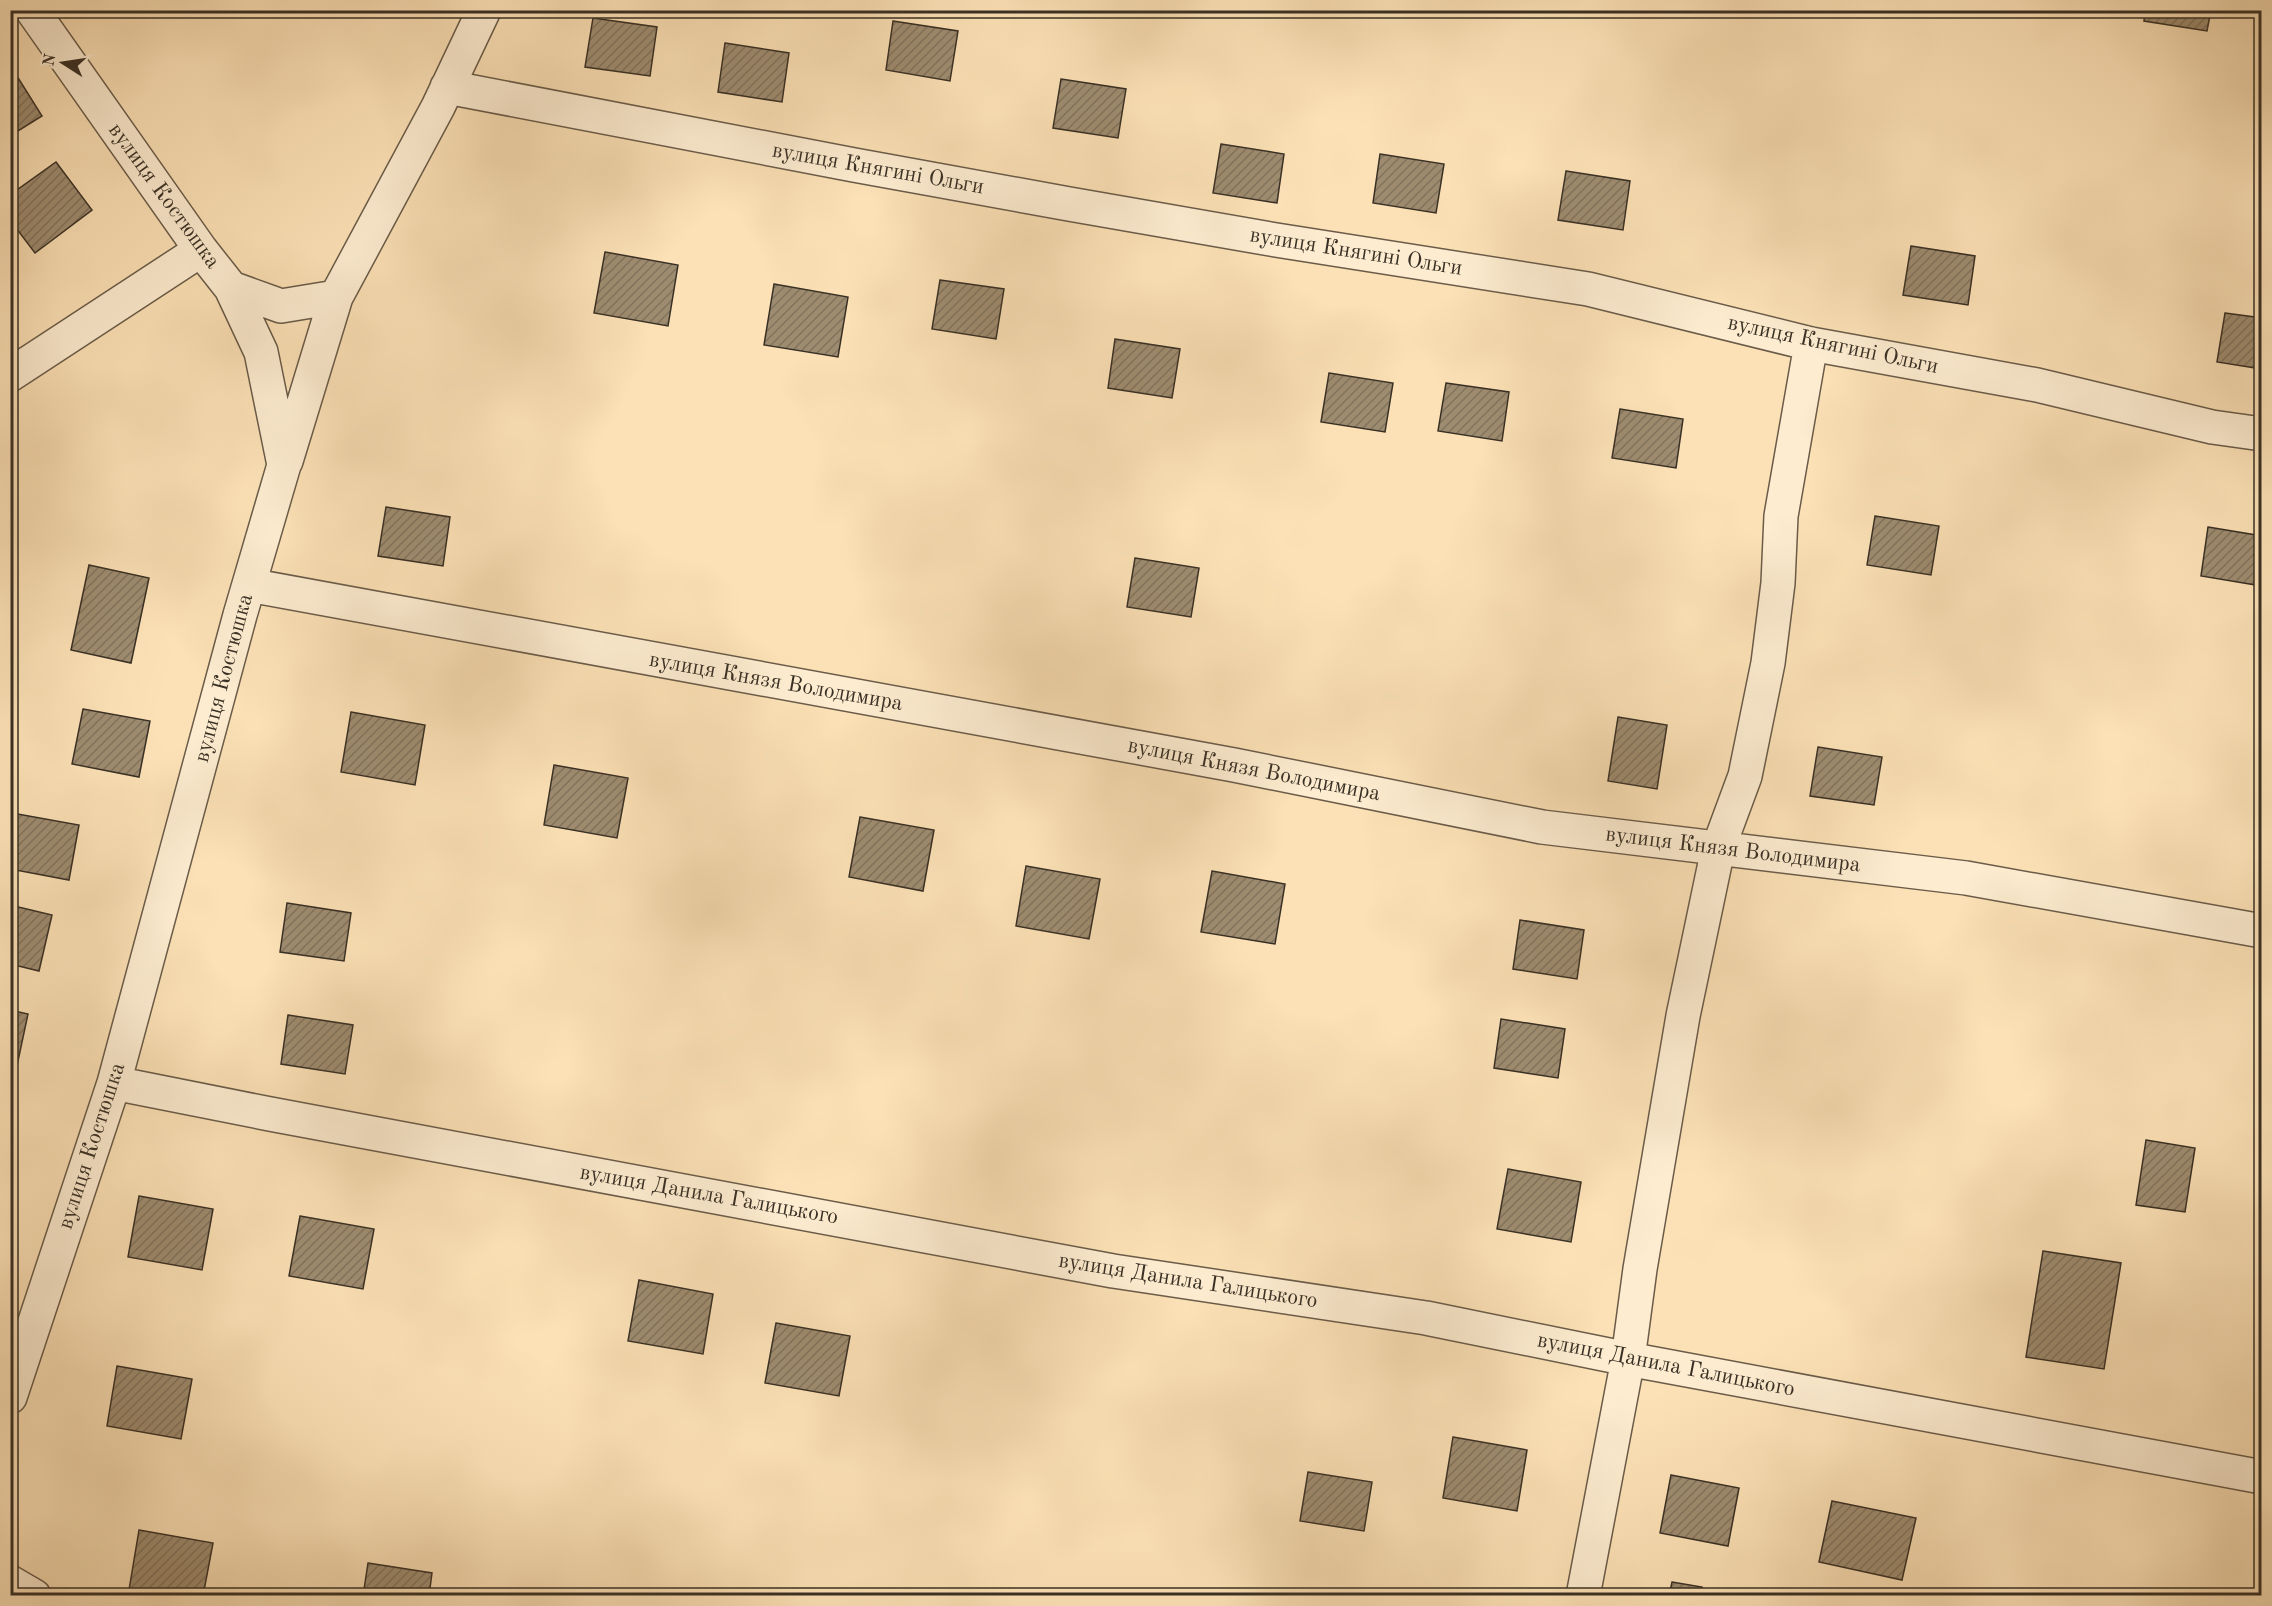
<svg xmlns="http://www.w3.org/2000/svg" width="2272" height="1606" font-family="'Old Standard TT',serif">
<style>
.building{fill:url(#building-hatch);stroke:#393025;stroke-width:1.5}
.lines{fill:none;stroke-linecap:round;stroke-linejoin:round}
.minor-casing{stroke:#6a5c49;stroke-width:36}
.minor{stroke:#fdecd0;stroke-width:33}
.labels{text-anchor:middle;dominant-baseline:central;stroke-width:6;stroke-linejoin:round;paint-order:stroke}
.street-label{font-size:22px;fill:#393025;stroke:#fdecd0}
</style>
<defs>
<pattern id="building-hatch" width="6" height="6" patternUnits="userSpaceOnUse" patternTransform="scale(1.5)"><rect width="6" height="6" fill="#9e8c70"/><path d="M-1 1l2-2M0 6l6-6M5 7l2-2" fill="none" stroke="#82735c"/></pattern>
</defs>
<rect width="100%" height="100%" fill="#fce1b6"/>
<filter id="stains"><feTurbulence type="fractalNoise" baseFrequency=".00333" numOctaves="4"/><feColorMatrix values="0 0 0 0 .2 0 0 0 0 .09 0 0 0 0 .02 0 0 0 .5 -.17"/></filter>
<radialGradient id="worn" r=".72"><stop offset=".6" stop-color="#630" stop-opacity="0"/><stop offset="1" stop-color="#630" stop-opacity=".3"/></radialGradient>
<path class="building" d="M2145 10H2211L2207 31 2144 21Z
M593 18 657 27 650 76 585 67Z
M893 21 958 31 950 81 886 70Z
M725 43 789 53 782 102 718 92Z
M10 65 42 116 10 136Z
M1061 79 1126 89 1118 138 1053 128Z
M1221 144 1284 154 1277 203 1213 193Z
M1380 154 1444 164 1436 213 1373 203Z
M56 162 92 210 35 253 10 220V195Z
M1566 171 1630 181 1623 230 1558 220Z
M1911 246 1975 256 1968 305 1903 295Z
M605 252 678 265 668 326 594 313Z
M940 280 1004 289 996 339 932 329Z
M774 284 848 297 838 357 764 345Z
M2225 313 2262 318V369L2217 362Z
M1115 339 1180 349 1172 398 1108 388Z
M1329 373 1393 383 1385 432 1321 422Z
M1446 383 1509 392 1502 441 1438 431Z
M1620 409 1683 419 1676 468 1612 458Z
M386 507 450 517 443 566 378 556Z
M1875 516 1939 526 1931 575 1867 565Z
M2208 527 2262 536V586L2201 576Z
M1135 558 1199 568 1191 617 1127 607Z
M89 565 149 578 131 663 71 650Z
M83 709 150 721 139 777 72 764Z
M351 712 425 725 415 785 341 772Z
M1618 717 1667 725 1657 789 1608 781Z
M1818 747 1882 757 1874 805 1810 796Z
M554 765 628 778 617 838 544 825Z
M12 813 79 825 69 880 10 869Z
M860 817 934 830 923 891 849 877Z
M1026 866 1100 879 1089 939 1016 926Z
M1212 871 1285 884 1275 944 1201 932Z
M287 903 351 913 344 961 280 952Z
M10 905 52 915 39 971 10 964Z
M1520 920 1584 930 1577 979 1513 969Z
M10 1010 28 1014 15 1075 10 1074Z
M288 1015 353 1025 345 1074 281 1064Z
M1501 1019 1565 1029 1558 1078 1494 1068Z
M2146 1140 2195 1148 2185 1212 2136 1205Z
M1508 1169 1581 1182 1571 1242 1497 1229Z
M139 1196 213 1209 202 1270 128 1257Z
M300 1216 374 1229 363 1289 289 1276Z
M2043 1251 2121 1263 2104 1369 2026 1357Z
M639 1280 713 1294 703 1354 628 1341Z
M776 1323 850 1336 839 1396 765 1383Z
M117 1366 192 1379 181 1439 107 1426Z
M1453 1437 1527 1450 1517 1511 1443 1498Z
M1308 1472 1372 1482 1364 1531 1300 1521Z
M1671 1475 1739 1488 1728 1546 1660 1533Z
M1832 1501 1916 1518 1902 1580 1819 1562Z
M139 1530 213 1543 203 1596H158L129 1590Z
M368 1563 432 1573 429 1596H363Z
M1672 1582 1702 1587 1700 1596H1669Z
M1643 1592 1664 1596H1643Z"/>
<g class="lines">
<g class="minor-casing">
<path id="minor" d="M447 87 854 165 1069 204 1276 240 1588 289 1811 344 2037 385 2212 427 2262 434
M231 288 281 306 336 297
M10 375 201 250
M286 461 336 297 438 107 484 10
M249 585 1234 765 1542 827 1966 878 2262 931
M114 1083 270 1114 1113 1271 1426 1318 1628 1359 2262 1477
M10 1397 114 1083 240 615 284 465 261 352 231 288 201 250 32 10
M10 1582 34 1596
M1583 1596 1628 1359 1640 1269 1683 1016 1718 849 1745 776 1768 663 1778 583 1781 516 1811 344"/>
</g>
<use href="#minor" class="minor"/>
</g>
<g class="labels">
<g class="street-label">
<text transform="translate(878 169) rotate(10)">вулиця Княгині Ольги</text>
<text transform="translate(164 196) rotate(54)">вулиця Костюшка</text>
<text transform="translate(1356 252) rotate(9)">вулиця Княгині Ольги</text>
<text transform="translate(1833 345) rotate(12)">вулиця Княгині Ольги</text>
<text transform="translate(224 678) rotate(-75)">вулиця Костюшка</text>
<text transform="translate(776 682) rotate(10)">вулиця Князя Володимира</text>
<text transform="translate(1254 770) rotate(11)">вулиця Князя Володимира</text>
<text transform="translate(1733 850) rotate(7)">вулиця Князя Володимира</text>
<text transform="translate(92 1146) rotate(-72)">вулиця Костюшка</text>
<text transform="translate(709 1195) rotate(10)">вулиця Данила Галицького</text>
<text transform="translate(1188 1281) rotate(9)">вулиця Данила Галицького</text>
<text transform="translate(1666 1365) rotate(11)">вулиця Данила Галицького</text>
</g>
</g>
<rect width="2272" height="1606" fill="none" stroke="#fce1b6" stroke-width="36"/>
<rect x="12" y="12" width="2248" height="1582" fill="none" stroke="#393025" stroke-width="3"/>
<rect x="18" y="18" width="2236" height="1570" fill="none" stroke="#393025" stroke-width="1.5"/>
<g transform="translate(63 63) rotate(282)" stroke="#fdecd0" stroke-width="4.5" paint-order="stroke">
<path d="M0-4.5L10 22L0 15L-10 22Z" fill="#393025"/>
<text y="-9" font-size="16" font-weight="bold" text-anchor="middle" fill="#393025">N</text>
</g>
<rect width="100%" height="100%" filter="url(#stains)"/>
<rect width="100%" height="100%" fill="url(#worn)"/>
</svg>
